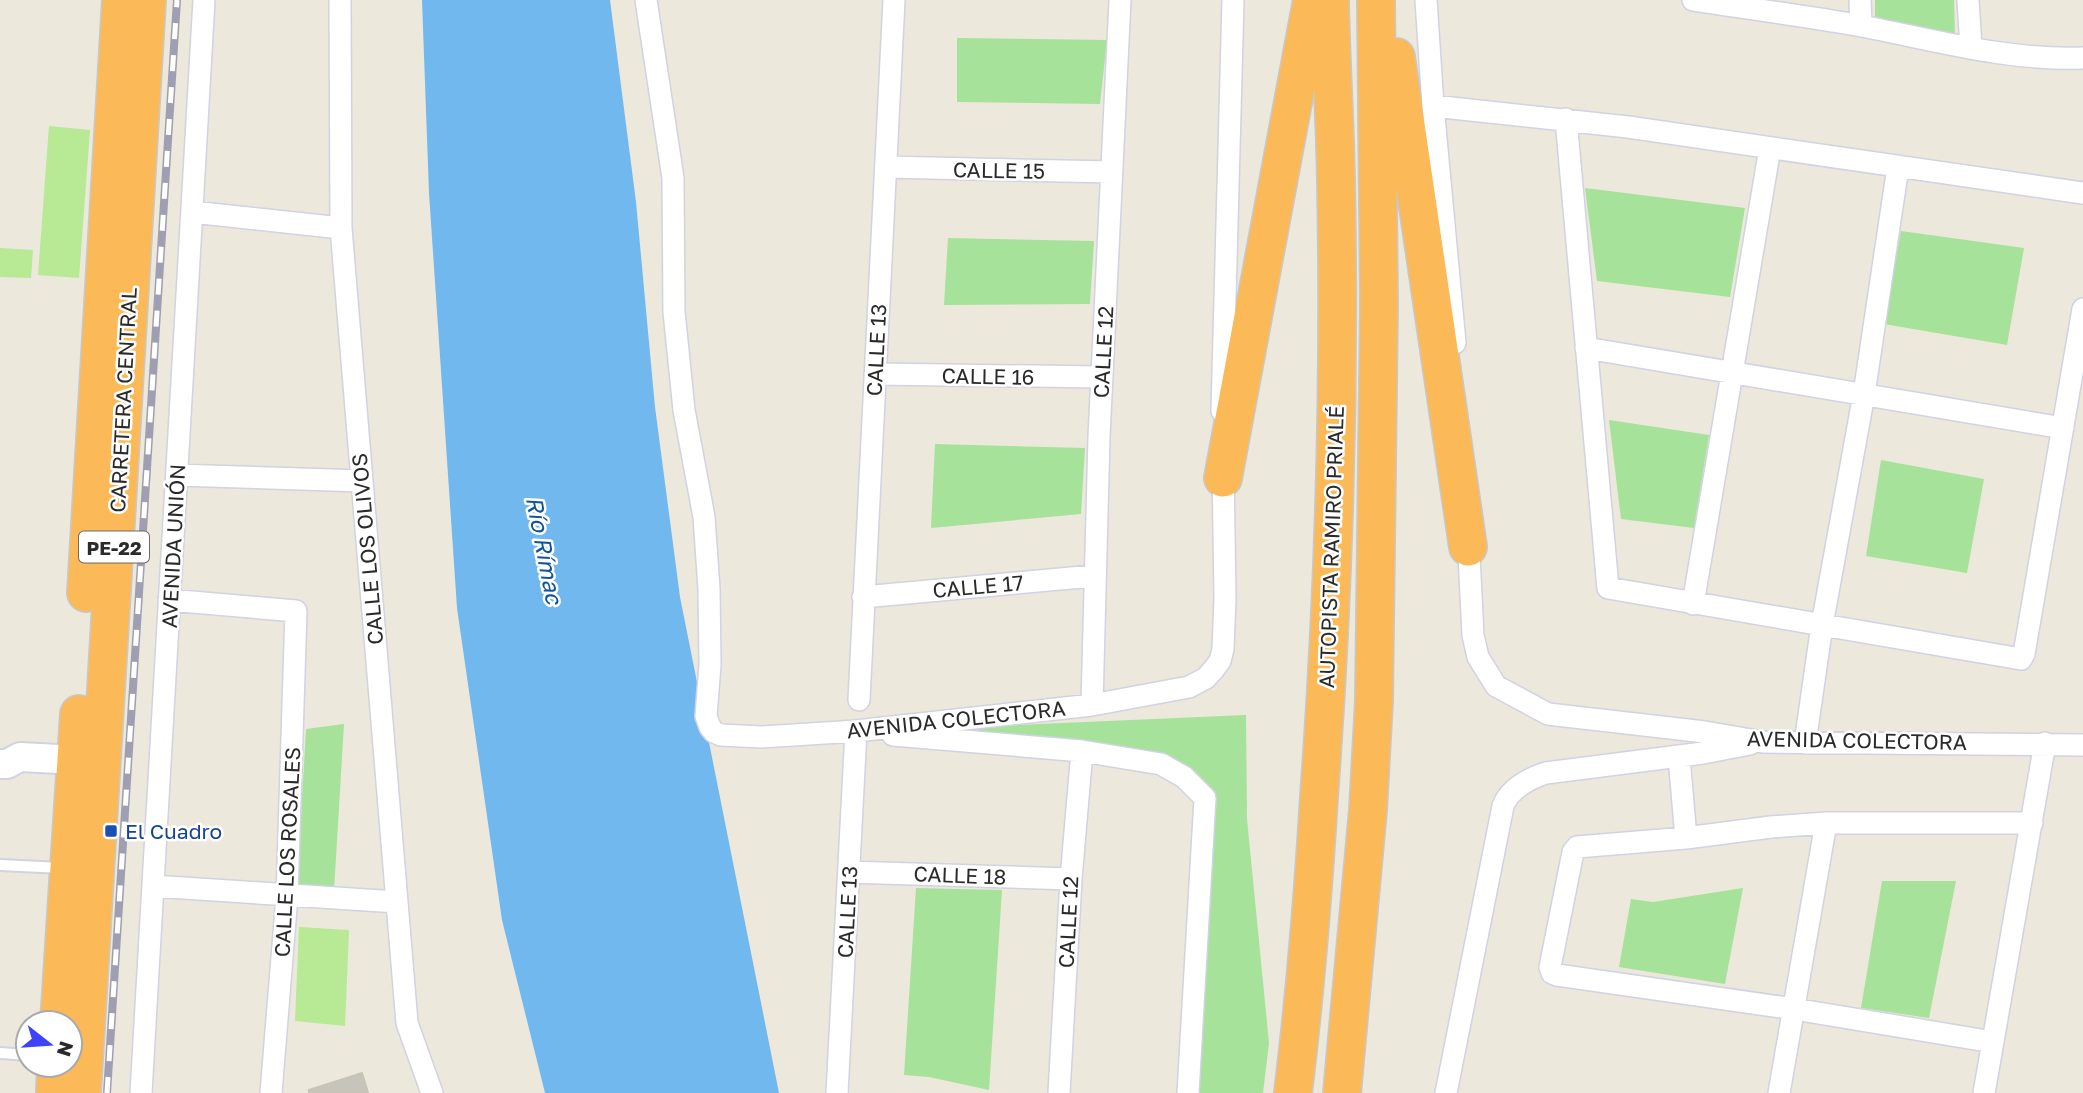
<svg xmlns="http://www.w3.org/2000/svg" width="2083" height="1093" font-family="'Golos Text',sans-serif">
<style>
.green{fill:#a6e299}
.pitch{fill:#b8e995}
.water{fill:#70b8ed}
.building{fill:#c7c4bc;stroke:#c7c4b6;stroke-width:2}
.lines{fill:none;stroke-linecap:round;stroke-linejoin:round}
.lane-casing{stroke:#d1d2e3;stroke-width:14}
.street-casing{stroke:#d1d2e3;stroke-width:24}
.secondary-casing{stroke:#d1d2e3;stroke-width:32}
.highway-casing{stroke:#c8c8c8;stroke-width:40}
.lane{stroke:#fff;stroke-width:10}
.street{stroke:#fff;stroke-width:21}
.secondary{stroke:#fff;stroke-width:28}
.highway{stroke:#fbb958;stroke-width:37}
.rail-casing{stroke:#9f9fb4;stroke-width:8}
.rail{stroke:#fff;stroke-width:5;stroke-dasharray:16;stroke-linecap:butt}
.transit-dot{fill:#1a4fb4;stroke:#fff;stroke-width:2.5}
.labels{text-anchor:middle;dominant-baseline:central;stroke-width:5;stroke-linejoin:round;paint-order:stroke}
.shield{fill:#fff;stroke:#6a6a6a;stroke-width:2}
.shield-label{font-size:19px;font-weight:bold;fill:#2a2a2a}
.street-label{font-size:21px;fill:#2a2a2a;stroke:#fff}
.transit-label{font-size:21px;fill:#164399;stroke:#fff;text-anchor:start}
.water-label{font-size:23px;font-style:italic;fill:#0f5399;stroke:#fff}
</style>
<rect width="100%" height="100%" fill="#ece8dc"/>
<path class="green" d="M1875 0H1954L1955 34 1875 22Z
M957 38 1107 40 1100 104 957 102Z
M1585 188 1745 208 1730 297 1597 281Z
M1901 231 2024 248 2007 345 1884 324Z
M948 238 1094 241 1090 304 944 305Z
M1609 420 1709 435 1694 528 1621 519Z
M935 444 1085 448 1081 514 931 528Z
M1881 460 1984 479 1967 573 1866 556Z
M1246 715 1247 819 1269 1043 1263 1093H1196L1214 828 1189 774 924 729Z
M344 724 334 891 297 888 306 729Z
M1882 881H1956L1929 1018 1861 1008Z
M916 888 1002 890 989 1090 929 1077 904 1075Z
M1743 888 1725 984 1619 967 1631 899 1653 902Z"/>
<path class="pitch" d="M49 126 90 130 79 278 38 275Z
M0 248 33 250 31 278 0 277Z
M299 927 349 930 345 1026 295 1021Z"/>
<path class="water" d="M422 0H610L636 202 655 407 680 597 779 1093H545L502 920 457 608 429 193Z"/>
<path class="building" d="M362 1073 368 1093H309V1090Z"/>
<g class="lines">
<g class="lane-casing">
<path id="lane" d="M0 865 62 868
M0 1053 28 1055"/>
</g>
<g class="street-casing">
<path id="street" d="M340 0 341 228 407 1023 432 1093
M646 0 673 178 674 312 684 410 704 517 709 589 710 665 706 716 710 727 714 732 721 735 761 737 856 731 1092 705 1189 687 1206 678 1214 669 1220 661 1223 649 1225 598 1223 467
M1426 0 1433 106 1455 343
M1693 0C1750 9 1806 16 1862 26 1934 40 2009 61 2083 58
M1860 0 1861 26
M1968 0 1971 48
M1433 106 1628 127 2083 193
M1566 119 1608 588 2021 659 2024 654 2083 309
M886 167 1111 172
M192 212 341 228
M1586 348 2063 428
M875 374 1102 377
M1222 411 1233 0
M177 475 362 481
M1468 536 1473 635 1478 657 1496 686 1548 714 1705 732 1763 742 2083 745
M863 597 1093 576
M169 600 296 611 287 896 271 1093
M1693 604 1770 148
M859 700 894 0
M1092 705 1099 437 1120 0
M893 735 1082 751 1161 764 1184 777 1205 798 1188 1093
M1805 743 1822 625 1864 394 1898 167
M1679 757 1686 838
M849 872 1071 879
M153 886 397 902
M1993 1042 1794 1009 1557 975 1552 973 1550 967 1573 852 1577 847 1686 838 1771 827 1826 823H2032
M141 1093 204 0
M837 1093 856 731
M1059 1093 1071 879 1082 751
M1446 1093 1503 806C1509 789 1530 778 1546 773L1703 753 1750 744
M1779 1093 1826 823
M1984 1093 2045 743"/>
</g>
<g class="secondary-casing">
<path id="secondary" d="M0 764H7L20 757 97 761"/>
</g>
<g class="highway-casing">
<path id="highway" d="M1396 57 1468 547
M1223 478 1312 0
M86 593 121 0
M59 1023 79 714
M55 1093 56 1065
M82 1093 147 0
M1293 1093C1305 995 1313 896 1319 797 1334 592 1340 387 1336 181 1335 121 1331 60 1330 0
M1342 1093 1368 810 1374 701 1379 304 1376 0"/>
</g>
<use href="#lane" class="lane"/>
<use href="#street" class="street"/>
<use href="#secondary" class="secondary"/>
<use href="#highway" class="highway"/>
<g class="rail-casing">
<path id="rail" d="M107 1093 177 0"/>
</g>
<use href="#rail" class="rail"/>
</g>
<rect class="transit-dot" x="104" y="824" width="14" height="14" rx="3.5"/>
<g class="labels">
<rect class="shield" x="79" y="531.5" width="70" height="31" rx="5"/>
<g class="shield-label">
<text x="114" y="547">PE-22</text>
</g>
<g class="street-label">
<text transform="translate(999 170) rotate(1)">CALLE 15</text>
<text transform="translate(876 350) rotate(-87)">CALLE 13</text>
<text transform="translate(1103 352) rotate(-87)">CALLE 12</text>
<text transform="translate(988 376) rotate(1)">CALLE 16</text>
<text transform="translate(123 400) rotate(-87)">CARRETERA CENTRAL</text>
<text transform="translate(173 546) rotate(-87)">AVENIDA UNIÓN</text>
<text transform="translate(1331 547) rotate(-88)">AUTOPISTA RAMIRO PRIALÉ</text>
<text transform="translate(367 549) rotate(-95)">CALLE LOS OLIVOS</text>
<text transform="translate(978 586) rotate(-5)">CALLE 17</text>
<text transform="translate(956 719) rotate(-6)">AVENIDA COLECTORA</text>
<text transform="translate(1857 740) rotate(1)">AVENIDA COLECTORA</text>
<text transform="translate(287 852) rotate(-87)">CALLE LOS ROSALES</text>
<text transform="translate(960 875) rotate(2)">CALLE 18</text>
<text transform="translate(847 912) rotate(-87)">CALLE 13</text>
<text transform="translate(1068 922) rotate(-87)">CALLE 12</text>
</g>
<g class="transit-label">
<text x="125" y="831">El Cuadro</text>
</g>
<g class="water-label">
<text transform="translate(545 550) rotate(79)">Río Rímac</text>
</g>
</g>
<g transform="translate(49 1044) rotate(107)"><circle r="33" fill="#ffffff" stroke="#aaaaaa" stroke-width="2"/>
<path d="M0-5L12 26L0 18L-12 26Z" fill="#3e43f7"/>
<text y="-10" font-size="19" font-weight="bold" text-anchor="middle" fill="#2a2a2a">N</text>
</g>
</svg>
